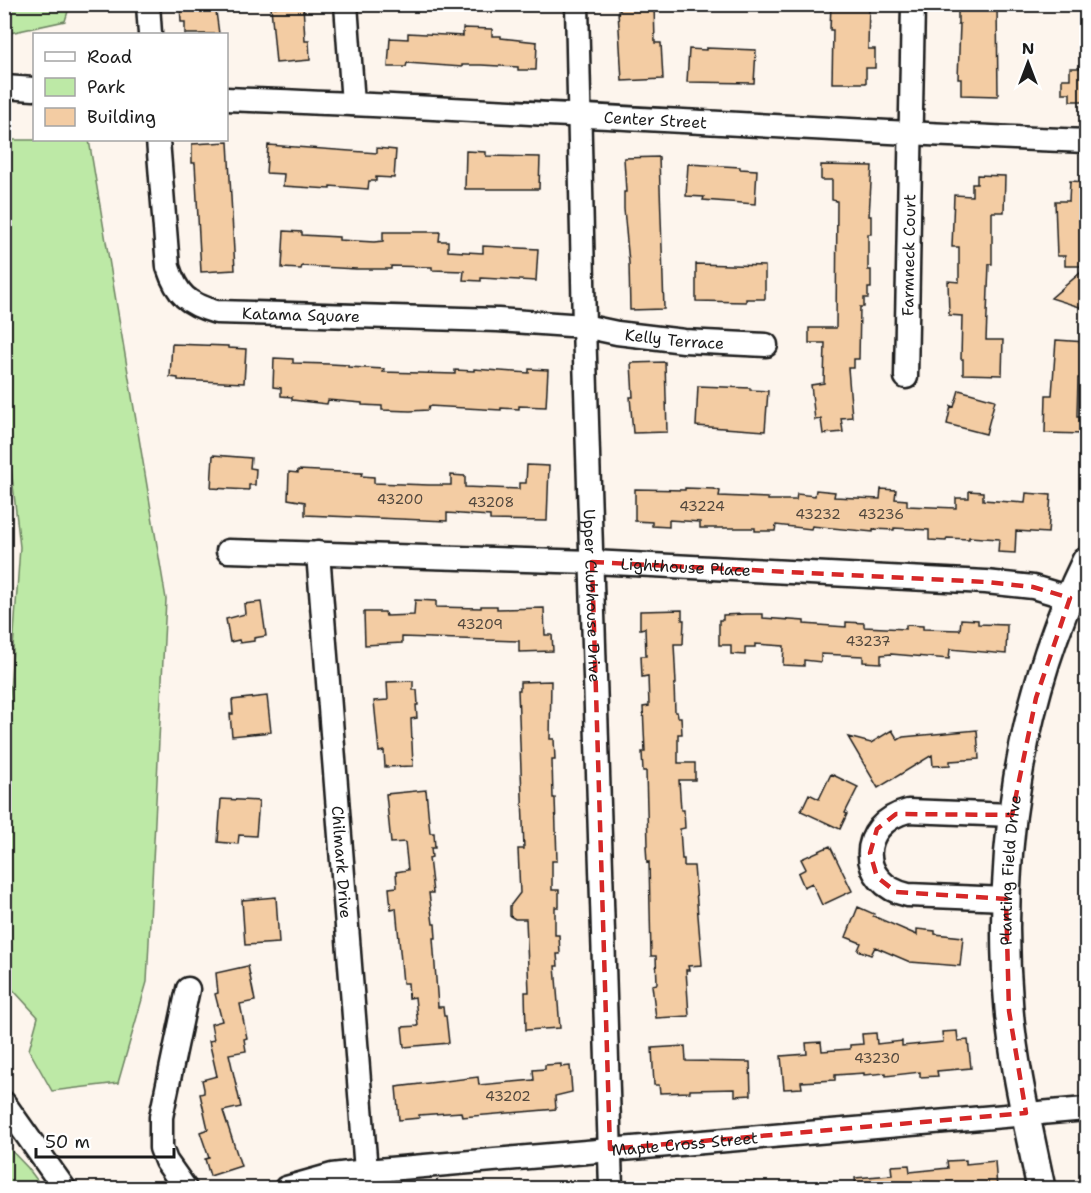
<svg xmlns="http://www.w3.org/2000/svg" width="1091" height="1193" font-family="'Shantell Sans',sans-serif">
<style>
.green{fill:#bde9a6;stroke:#6c8261;stroke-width:1.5}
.building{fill:#f3cca3;stroke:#1c1c1c;stroke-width:1.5}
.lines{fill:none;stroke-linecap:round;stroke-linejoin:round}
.minor-casing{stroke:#1c1c1c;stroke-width:27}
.tertiary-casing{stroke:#1c1c1c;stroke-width:32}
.minor{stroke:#fff;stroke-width:22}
.tertiary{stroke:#fff;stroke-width:27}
.marked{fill:none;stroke:#d62828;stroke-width:4.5;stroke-dasharray:12 8;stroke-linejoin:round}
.labels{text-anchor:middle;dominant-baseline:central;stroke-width:4.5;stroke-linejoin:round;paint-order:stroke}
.number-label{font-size:14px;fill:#52483e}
.street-label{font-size:16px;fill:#1c1c1c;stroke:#fff}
</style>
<rect width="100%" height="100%" fill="#fdf5ed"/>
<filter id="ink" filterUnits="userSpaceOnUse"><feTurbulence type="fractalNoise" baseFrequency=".0167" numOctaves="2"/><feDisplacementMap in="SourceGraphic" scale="12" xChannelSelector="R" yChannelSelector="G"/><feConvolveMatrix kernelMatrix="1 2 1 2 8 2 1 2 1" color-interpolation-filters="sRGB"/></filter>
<g filter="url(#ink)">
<path class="green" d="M4 5 5 4 70 5 65 21 5 34Z
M4 140H89L166 599 147 982 118 1083 52 1091 29 1050 38 1017 4 980 5 764 20 547 4 406Z
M5 1144 28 1168 43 1188H5Z"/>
<path class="building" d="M180 4H215L219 34H185V22H181Z
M276 4H303L305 41H309L310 60 276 63 271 7H276Z
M620 4H654L655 43H661L663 79 622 81 618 11H620Z
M831 4H869L868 49H875V68H866V83H832L833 30H830Z
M958 4 997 5 998 96 961 95V79H958L960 24H958Z
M463 28 492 29V36H501V38L537 42 536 70H518V67L481 65H462V67L407 63 406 67H388L390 38 408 39V33L463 36Z
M706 48 756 50 754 83 687 82 689 49 706 50Z
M1070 68H1086V101H1070V93H1062V79H1070Z
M228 142 235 270 201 272 195 163H192V144Z
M268 145 377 153V148L396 150 394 178 376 177V181H369L368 189 330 186V189L283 186 284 174 266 173Z
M466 151 486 152V156L540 157 539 189H465Z
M659 157 664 309 630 310 629 263 624 209V192H626L624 158Z
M688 164 740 167V169L757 170 755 204 703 200 704 197 686 196Z
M821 165 872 166 869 216H871V234H868V270H871V288H868V298H864V307H860L859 359H854V368H848L852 417 841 418 843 432 823 434 821 419 815 420 811 385 824 383 825 343H809V328H836L837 201 832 200V180H821Z
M977 175 1005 176 1004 212H992V264H989L986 340H1003L1002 375 963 374V359H961L962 316 949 315 948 281 959 282V247H952L954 195 972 196V184H977Z
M1070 181 1086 182V266H1065V256H1057L1055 201H1069Z
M284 231 302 232V235L339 237V240L374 242 383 241V232H440L439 241H448V251L483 253V246L538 249 536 281 481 278V281L463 280 464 271 432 270V267L391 266V269H356L302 266 301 269 282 268Z
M696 264 765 266V299H746V302L696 301Z
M1086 268V309L1051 298Z
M1056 340 1086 342V378H1078L1077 417H1086V434L1045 433 1046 395H1052Z
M172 344 228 346V348L246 349 244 383 178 380V378L170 377Z
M274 358 293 359V363L330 364 348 365V367L384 369 383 372 455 374V370L474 371V369L529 373V369L548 370 546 407 519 406V409L501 408V410L429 406 428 410 410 411 382 410V406L362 405V403L328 400 327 404 292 400V397L281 396V388L273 387Z
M665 362 667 432 633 433 630 397H633L631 363Z
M698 386 750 388V390L768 391 765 431 696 426Z
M959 390 995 400 986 434 947 424 951 406 954 407Z
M213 455 251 458 250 468 256 469 255 485H249V490L211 488Z
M527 465 549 466 547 521 490 520V516L447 513V521L305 515V502L288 499 289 472 298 473V470L362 473 361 476 374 477V483L429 485H451V475L465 476V487L519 489V483H526Z
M685 488 714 489 720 491 719 496 768 498V500H796L797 494 815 496 816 490 835 492 834 497 880 499 881 489 896 490 895 499 907 500V506L956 508V498H969V491L983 492V500L1025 503 1026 493 1051 495 1048 533 1016 531 1015 553 998 552 999 539 969 537V539L947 538 946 541 929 540V530L894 528V530L873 529V532L812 526 811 529 776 525 775 531H755V528H700V522L669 520V527L652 526V522L635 521V489L685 490Z
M415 600 436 601V607L481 608V606H497V609L544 608 545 635H552L553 651 519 652V641L402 637V643L365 645 364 612H385L386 616 414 615Z
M261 602 266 636 254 638V641L240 643 239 640 230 642 226 619 245 614 244 604Z
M682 610V620H684L683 644H674L676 684H674L675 712H677L678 717H681L682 734H678V763H695V780H679L681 810H684L685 828 680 829 682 859H684V866H694L702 965 688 966 689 970H686L689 1016 656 1018 652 985 657 984 656 956H651L649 862 647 863 646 846H648L646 771H643L642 752H645L643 707 649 706 648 676 642 677 641 656H646L645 628 640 629V611Z
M746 614H763V618L804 621V624L846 627V622L864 623V627L906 629V625L923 626V629L960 630 961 619 978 620V624L1007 625 1006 654 950 649 949 659 891 654 881 655V663L863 662V656L821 654V662L804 660V666L783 665 784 646 755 644V647H745V655L731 654V645H719V620H723V615Z
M413 681V690H417L418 705H416L417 718 411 719 413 766 385 767 384 751 379 752 374 701 388 700 387 682Z
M551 681 550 739H554L555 760H552L553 798H555L557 861H552V890H559V907H555V935H559L560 954H557L558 966H555L560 1028 526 1030 525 992H529L526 919H515L510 916V906L520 893 518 849H524L518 690H520V682Z
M267 696 271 732 232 736 230 714H233L232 700Z
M892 730 898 740 903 737 977 730 979 759 950 761V765L933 766 932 755 878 788 848 737 871 743Z
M831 774 858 787 845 813 847 814 840 829 801 811 809 794 819 799Z
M426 790 430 833H434L435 848H431L432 857 429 858 433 893H429L433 924H435L436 938H433L438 1007H443L444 1016H446L449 1043 404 1047 402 1027 418 1026 415 997 409 998 408 983H403L396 908 391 909 389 888 397 887 396 872 408 870 405 842 391 843 386 794Z
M221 799 259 801 256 836 239 835 238 844 218 842Z
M830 846 852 891 822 905 812 883 804 887 798 873 806 869 801 859Z
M276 897 279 943 245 945 242 900Z
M858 907 874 914 873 916 917 935V929L935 931V934L963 937 960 966 910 962 875 947 871 955 858 950 861 943 846 937Z
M248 966 255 1001 240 1004 247 1038 244 1039 246 1051 229 1054 241 1107 223 1111 241 1166 210 1176 205 1159 209 1158 200 1132 208 1129 200 1094 204 1093V1089L202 1080 217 1076 209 1041 214 1040 211 1024 222 1021 215 994 218 993 216 973Z
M957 1031 958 1041 968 1040 971 1068 937 1071 938 1076 920 1077V1072L886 1076V1073L864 1075V1073L835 1075V1080L801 1082 802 1088 784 1089 781 1056 807 1054 806 1043 821 1042 822 1051 850 1049V1045L863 1044 862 1034 876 1033 877 1044 902 1041V1046L943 1042 942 1032Z
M685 1046 686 1061 750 1062 751 1095 735 1096V1089L690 1090V1092L660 1093 659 1085H654L652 1048Z
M561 1064V1067L570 1066 572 1092 555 1096 556 1109 462 1117 461 1112 419 1115V1118L399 1120 396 1087 478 1077 479 1085 534 1080 533 1070 545 1069V1065Z
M966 1160V1164L995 1161 997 1188H856L855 1178 892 1175 891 1166 909 1165 910 1172 948 1168 947 1161Z"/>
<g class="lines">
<g class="minor-casing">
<g id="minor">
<path d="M148 4 150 34"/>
<path d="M346 4 353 104"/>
<path id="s1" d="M577 4 584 326 611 1188"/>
<path d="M4 87 34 89"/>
<path id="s2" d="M226 99C513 109 800 130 1086 141"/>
<path id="s3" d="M158 140 168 267C177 295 188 304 216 312L498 320 584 326 617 333 684 341 766 345"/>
<path id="s4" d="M906 377 913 4"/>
<path id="s5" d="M228 551 592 562 986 582 1033 587 1070 598"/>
<path id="s6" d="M318 553 366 1171"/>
<path d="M1006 899 908 895C857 884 857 824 908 811L1012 815"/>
<path d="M4 1103 64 1188"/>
<path d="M185 1188 166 1161 161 1148V1117L188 989"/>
<path id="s7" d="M286 1188 332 1175 366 1171 1086 1109"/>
</g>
</g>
<g class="tertiary-casing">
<g id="tertiary">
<path id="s8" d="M1041 1188C1029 1129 1014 1069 1009 1009 996 858 1019 698 1086 561"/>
</g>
</g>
<use href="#minor" class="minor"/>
<use href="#tertiary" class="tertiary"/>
</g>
</g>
<path class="marked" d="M592 562 986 582 1033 587 1070 598 1036 698 1012 815 896 814 877 829 870 853 877 877 896 892 1006 899 1009 1011 1026 1113 610 1149Z"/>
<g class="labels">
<g class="number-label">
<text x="400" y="499">43200</text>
<text x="491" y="502">43208</text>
<text x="702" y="506">43224</text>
<text x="818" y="514">43232</text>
<text x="881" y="514">43236</text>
<text x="480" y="624">43209</text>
<text x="868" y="641">43237</text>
<text x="877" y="1058">43230</text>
<text x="508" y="1096">43202</text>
</g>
<g class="street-label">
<text stroke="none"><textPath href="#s2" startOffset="430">Center Street</textPath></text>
<text stroke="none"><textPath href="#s4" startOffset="122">Farmneck Court</textPath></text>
<text stroke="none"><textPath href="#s3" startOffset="282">Katama Square</textPath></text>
<text stroke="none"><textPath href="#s3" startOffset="657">Kelly Terrace</textPath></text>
<text stroke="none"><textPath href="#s5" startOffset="458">Lighthouse Place</textPath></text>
<text stroke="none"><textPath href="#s1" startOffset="592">Upper Clubhouse Drive</textPath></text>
<text stroke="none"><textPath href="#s6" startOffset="310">Chilmark Drive</textPath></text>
<text stroke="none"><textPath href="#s8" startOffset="321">Planting Field Drive</textPath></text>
<text stroke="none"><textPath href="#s7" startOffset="402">Maple Cross Street</textPath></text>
</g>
</g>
<rect width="1091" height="1193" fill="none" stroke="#fff" stroke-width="24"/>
<rect x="12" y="12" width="1067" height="1169" fill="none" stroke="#1c1c1c" stroke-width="2" filter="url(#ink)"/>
<rect x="33" y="33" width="195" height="108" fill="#ffffff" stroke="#a4a4a4" stroke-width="1.5"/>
<rect x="45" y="52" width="30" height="9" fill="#ffffff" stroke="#a4a4a4" stroke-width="1.5"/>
<text x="87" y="63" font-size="18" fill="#1c1c1c">Road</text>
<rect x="45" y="78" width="30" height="18" fill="#bde9a6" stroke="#a4a4a4" stroke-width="1.5"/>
<text x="87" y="93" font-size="18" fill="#1c1c1c">Park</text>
<rect x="45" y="108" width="30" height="18" fill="#f3cca3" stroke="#a4a4a4" stroke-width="1.5"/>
<text x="87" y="123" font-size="18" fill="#1c1c1c">Building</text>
<g transform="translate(1028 63)" stroke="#ffffff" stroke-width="4.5" paint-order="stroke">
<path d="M0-4.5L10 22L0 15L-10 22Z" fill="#1c1c1c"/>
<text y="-9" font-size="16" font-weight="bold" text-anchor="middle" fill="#1c1c1c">N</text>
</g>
<path d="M36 1148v9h138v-9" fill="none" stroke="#1c1c1c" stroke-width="3"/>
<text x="45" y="1148" font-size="18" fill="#1c1c1c" stroke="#ffffff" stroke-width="4.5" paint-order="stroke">50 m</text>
</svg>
